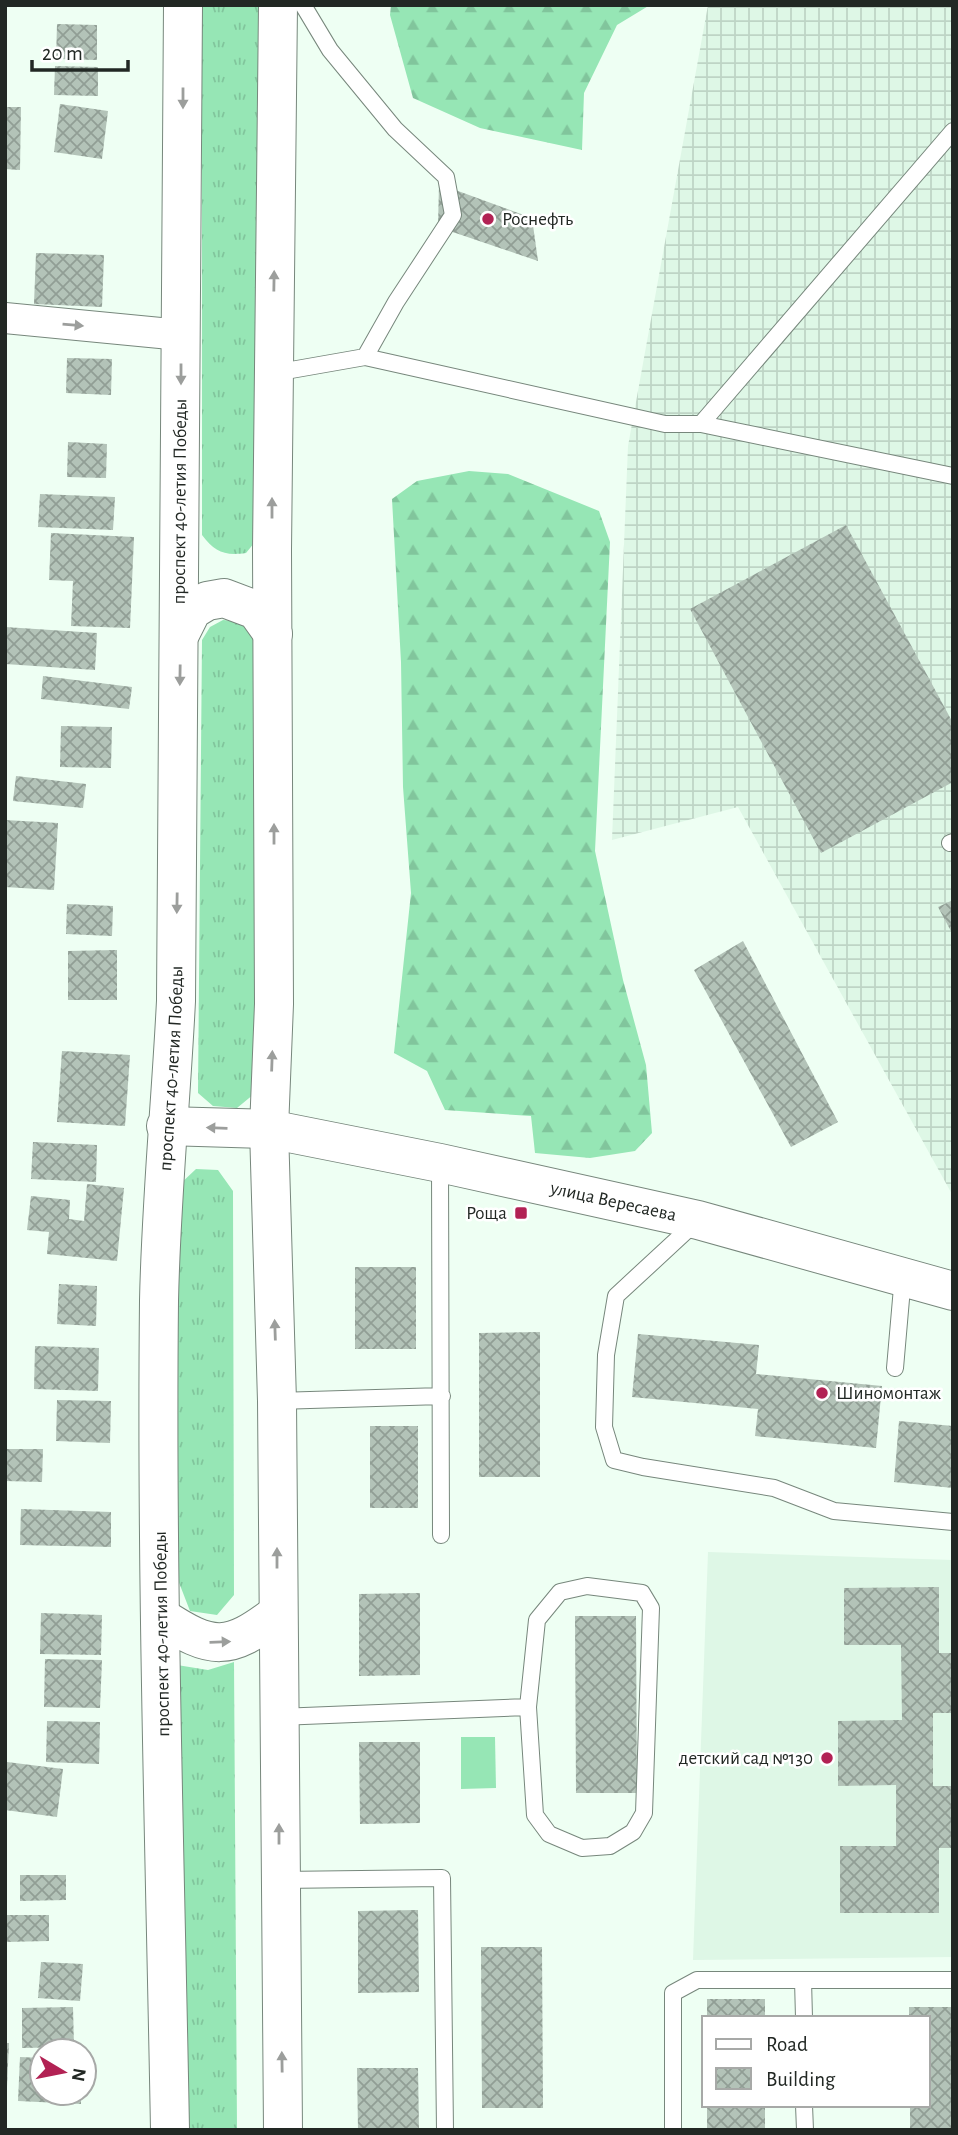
<svg xmlns="http://www.w3.org/2000/svg" width="958" height="2135" font-family="'Alegreya Sans',sans-serif">
<style>
.built{fill:#def7e6}
.industrial{fill:url(#industrial-grid)}
.grass{fill:url(#grass-tufts)}
.forest{fill:url(#forest-firs)}
.park{fill:#96e6b5}
.building{fill:url(#building-cross-hatch)}
.lines{fill:none;stroke-linecap:round;stroke-linejoin:round}
.service-casing{stroke:#77877c;stroke-width:18}
.minor-casing{stroke:#77877c;stroke-width:32}
.secondary-casing{stroke:#77877c;stroke-width:40}
.service{stroke:#fff;stroke-width:16}
.minor{stroke:#fff;stroke-width:30}
.secondary{stroke:#fff;stroke-width:38}
.oneway{fill:#9c9e9c}
.poi-dot{fill:#b22254;stroke:#fff;stroke-width:2.5}
.labels{text-anchor:middle;dominant-baseline:central;stroke-width:5;stroke-linejoin:round;paint-order:stroke}
.poi-label{font-size:19px;fill:#222824;stroke:#fff;text-anchor:start}
.street-label{font-size:19px;fill:#222824;stroke:#fff}
</style>
<defs>
<pattern id="industrial-grid" width="8" height="8" patternUnits="userSpaceOnUse" patternTransform="scale(1.75)"><rect width="8" height="8" fill="#def7e6"/><path d="M0 4h8M4 0v8" fill="none" stroke="#bed4c5"/></pattern>
<pattern id="grass-tufts" width="24" height="20" patternUnits="userSpaceOnUse" patternTransform="scale(1.75)"><rect width="24" height="20" fill="#96e6b5"/><path d="M3 7l-1-3M5 7V3M7 7l1-3M15 17l-1-3M17 17v-4M19 17l1-3" fill="none" stroke="#81c59c"/></pattern>
<pattern id="forest-firs" width="22" height="20" patternUnits="userSpaceOnUse" patternTransform="scale(1.75)"><rect width="22" height="20" fill="#96e6b5"/><path d="M5 1l3.5 6h-7zM16 11l3.5 6h-7z" fill="#81c59c"/></pattern>
<pattern id="building-cross-hatch" width="8" height="8" patternUnits="userSpaceOnUse" patternTransform="scale(1.75)"><rect width="8" height="8" fill="#b3c3b8"/><path d="M0 0l8 8M0 8l8-8" fill="none" stroke="#919e95"/></pattern>
</defs>
<rect width="100%" height="100%" fill="#eefff3"/>
<path class="built" d="M708 1552 953 1560V1957L693 1960Z"/>
<path class="industrial" d="M708 5H953V1196L738 807 612 840 628 446Z"/>
<path class="grass" d="M202 5H260L259 537 246 553C224 556 215 552 202 535Z
M223 620C242 622 249 627 259 643L254 1094 237 1108 213 1106 198 1093 202 640 210 627Z
M196 1169 218 1170 233 1191 234 1595 217 1615 190 1611 178 1580V1186Z
M234 1662 237 2130H180L177 1665 208 1670Z"/>
<path class="forest" d="M391 5H650L617 25 584 93 582 150 480 128 413 98 390 15Z
M469 471 508 474 599 511 610 542 595 851 623 980 646 1065 652 1133 635 1151 590 1158 535 1153 531 1116 445 1110 427 1071 394 1053 411 893 403 787 401 662 392 499 417 481Z"/>
<path class="park" d="M461 1737H495L496 1788 461 1789Z"/>
<path class="building" d="M57 24 97 25V60L56 59Z
M55 66 98 67V96L54 95Z
M60 104 108 111 102 159 54 152Z
M5 107H21L20 170 5 169Z
M439 184 532 218 538 261 438 227Z
M36 253 104 255 102 307 34 304Z
M67 358 112 359 111 395 66 393Z
M68 442 107 444 106 478 67 477Z
M40 494 115 497 113 530 38 527Z
M846 525 953 723V782L821 853 690 609Z
M51 533 134 537 130 628 71 626 73 581 49 580Z
M5 627 97 633 95 670 5 664Z
M43 676 132 687 129 709 41 699Z
M61 726 112 727 111 768 60 767Z
M16 776 86 784 83 808 13 801Z
M5 820 58 823 54 890 5 887Z
M953 900V935L938 907Z
M67 904 113 906 112 936 66 934Z
M743 941 838 1122 791 1147 694 970Z
M117 950V1000H68V951Z
M62 1051 130 1055 125 1126 57 1122Z
M33 1142 97 1145 96 1182 31 1179Z
M87 1184 124 1188 117 1261 47 1254 49 1232 27 1230 31 1196 70 1200 69 1219 84 1221Z
M355 1267H416V1349H355Z
M59 1284 97 1286 96 1326 57 1324Z
M540 1332V1477H479V1333Z
M638 1334 759 1345 756 1374 882 1386 876 1448 755 1436 758 1409 632 1397Z
M35 1346 99 1348 98 1391 34 1389Z
M57 1400 111 1401 110 1443 56 1441Z
M899 1421 953 1426V1488L894 1482Z
M370 1426H418V1508H370Z
M5 1449H43L42 1482 5 1481Z
M21 1509 111 1512V1547L20 1545Z
M939 1587V1653H953V1713H933V1786H953V1848H939V1913H840V1846H896V1785L838 1786V1721L902 1720 901 1645H844V1588Z
M420 1593V1675L359 1676V1594Z
M41 1613 102 1615 101 1655 40 1654Z
M575 1616H636L637 1793H576Z
M45 1659 102 1660 100 1708 44 1707Z
M47 1721 100 1722 99 1764 46 1762Z
M359 1742H420V1823L360 1824Z
M7 1762 63 1769 57 1817 5 1810Z
M20 1875H66V1900L20 1901Z
M418 1910 419 1992 358 1993V1911Z
M5 1915H49V1941L5 1942Z
M481 1947H542L543 2108H482Z
M41 1962 83 1964 80 2001 38 1998Z
M707 1999H765V2018H707Z
M73 2007 74 2047 22 2048V2008Z
M909 2007H953V2130H910V2105H928V2018H909Z
M5 2043H9L7 2087H5Z
M20 2057 42 2058V2093H81V2104L18 2101Z
M357 2068H418L419 2130H358Z
M707 2105H765V2130H707Z"/>
<g class="lines">
<g class="service-casing">
<path id="service" d="M365 357 665 424H701L953 476
M274 373 365 357 396 302 453 215 446 177 395 129 330 50 303 5
M701 424 953 131
M950 843 953 842
M440 1163 441 1535
M696 1222 616 1296 606 1355 604 1427 614 1460 643 1467 774 1488 834 1511 953 1522
M895 1368 903 1276
M277 1401 442 1396
M279 1717 528 1707 535 1815 549 1834 582 1848 610 1846 633 1832 644 1813 651 1608 642 1593 587 1586 560 1592 537 1620 528 1707
M280 1880 442 1878 445 2130
M803 1980 804 2018
M804 2105 805 2130
M673 2130V1993L697 1980H953"/>
</g>
<g class="minor-casing">
<path id="minor" d="M5 318 181 335"/>
</g>
<g class="secondary-casing">
<g id="secondary">
<path d="M278 5 272 550 274 1004 269 1129 277 1401 283 2130"/>
<path d="M181 632 192 610 207 601 224 598 256 610 273 634"/>
<path id="s1" d="M166 1126 269 1129 440 1163 698 1220 953 1291"/>
<path d="M161 1617C212 1651 229 1651 277 1614"/>
<path id="s2" d="M170 2130C165 1854 156 1577 159 1301 161 1201 171 1101 176 1001L183 5"/>
</g>
</g>
<use href="#service" class="service"/>
<use href="#minor" class="minor"/>
<use href="#secondary" class="secondary"/>
</g>
<defs><path id="oneway-solid" d="M-6-.8H1V-3.2L6.5 0L1 3.2V.8H-6Z" transform="scale(1.75)"/></defs>
<g class="oneway">
<use href="#oneway-solid" transform="translate(183 98) rotate(90)"/>
<use href="#oneway-solid" transform="translate(274 281) rotate(-89)"/>
<use href="#oneway-solid" transform="translate(73 325) rotate(5)"/>
<use href="#oneway-solid" transform="translate(181 374) rotate(90)"/>
<use href="#oneway-solid" transform="translate(272 508) rotate(-90)"/>
<use href="#oneway-solid" transform="translate(180 675) rotate(91)"/>
<use href="#oneway-solid" transform="translate(274 834) rotate(-90)"/>
<use href="#oneway-solid" transform="translate(177 903) rotate(91)"/>
<use href="#oneway-solid" transform="translate(272 1061) rotate(-88)"/>
<use href="#oneway-solid" transform="translate(217 1128) rotate(-178)"/>
<use href="#oneway-solid" transform="translate(275 1330) rotate(-92)"/>
<use href="#oneway-solid" transform="translate(277 1558) rotate(-90)"/>
<use href="#oneway-solid" transform="translate(220 1642) rotate(-2)"/>
<use href="#oneway-solid" transform="translate(279 1834) rotate(-90)"/>
<use href="#oneway-solid" transform="translate(282 2062) rotate(-91)"/>
</g>
<g class="poi-dot">
<circle cx="488" cy="219" r="7"/>
<rect x="514" y="1206" width="14" height="14" rx="3.5"/>
<circle cx="822" cy="1393" r="7"/>
<circle cx="827" cy="1758" r="7"/>
</g>
<g class="labels">
<g class="poi-label">
<text x="502" y="219">Роснефть</text>
<text x="507" y="1213" text-anchor="end">Роща</text>
<text x="836" y="1393">Шиномонтаж</text>
<text x="813" y="1758" text-anchor="end">детский сад №130</text>
</g>
<g class="street-label">
<text stroke="none"><textPath href="#s2" startOffset="1629">проспект 40-летия Победы</textPath></text>
<text stroke="none"><textPath href="#s2" startOffset="1062">проспект 40-летия Победы</textPath></text>
<text stroke="none"><textPath href="#s1" startOffset="455">улица Вересаева</textPath></text>
<text transform="translate(162 1634) rotate(-91)">проспект 40-летия Победы</text>
</g>
</g>
<rect width="958" height="2135" fill="none" stroke="#222824" stroke-width="14"/>
<rect x="702" y="2016" width="228" height="91" fill="#ffffff" stroke="#a7a9a7" stroke-width="2"/>
<rect x="716" y="2039" width="35" height="10" fill="#ffffff" stroke="#a7a9a7" stroke-width="2"/>
<text x="766" y="2051" font-size="21" fill="#222824">Road</text>
<rect x="716" y="2068" width="35" height="21" fill="url(#building-cross-hatch)" stroke="#a7a9a7" stroke-width="2"/>
<text x="766" y="2086" font-size="21" fill="#222824">Building</text>
<g transform="translate(63 2072) rotate(100)"><circle r="33" fill="#ffffff" stroke="#a7a9a7" stroke-width="2"/>
<path d="M0-5L12 26L0 18L-12 26Z" fill="#b22254"/>
<text y="-10" font-size="19" font-weight="bold" text-anchor="middle" fill="#222824">N</text>
</g>
<path d="M32 60v10h96v-10" fill="none" stroke="#222824" stroke-width="3.5"/>
<text x="42" y="60" font-size="21" fill="#222824" stroke="#ffffff" stroke-width="5" paint-order="stroke">20 m</text>
</svg>
